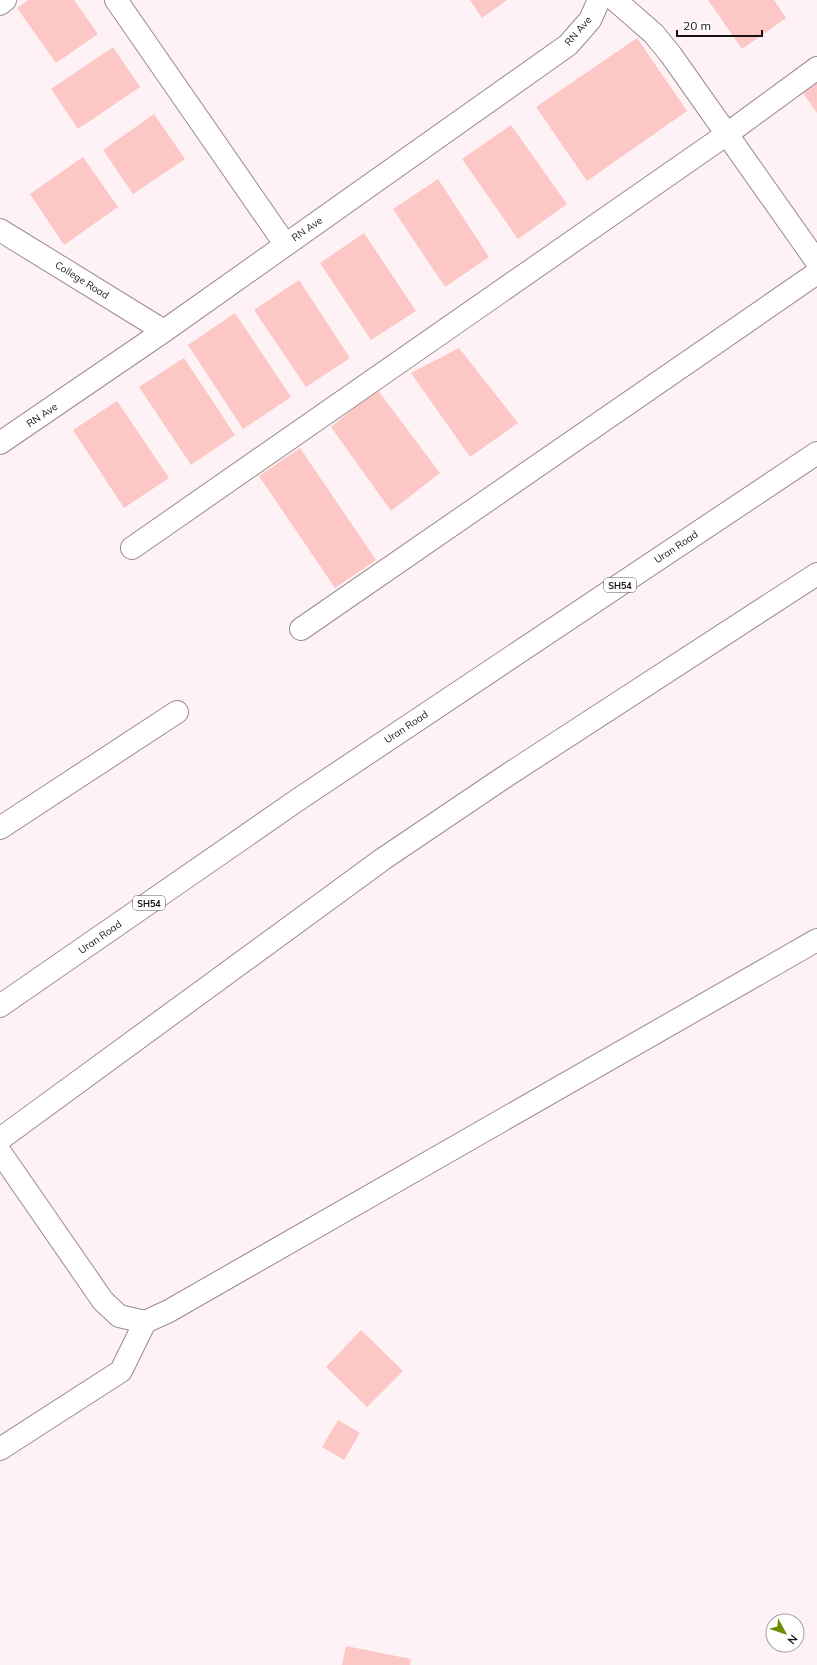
<svg xmlns="http://www.w3.org/2000/svg" width="817" height="1665" font-family="Mulish,sans-serif">
<style>
.building{fill:#fcc7c4}
.lines{fill:none;stroke-linecap:round;stroke-linejoin:round}
.minor-casing{stroke:#9c8a90;stroke-width:24}
.major-casing{stroke:#9c8a90;stroke-width:24}
.minor{stroke:#fff;stroke-width:22}
.major{stroke:#fff;stroke-width:22}
.labels{text-anchor:middle;dominant-baseline:central;stroke-width:3;stroke-linejoin:round;paint-order:stroke}
.shield{fill:#fff;stroke:#5f5a5b;stroke-width:1}
.shield-label{font-size:9px;font-weight:bold;fill:#1a1315}
.street-label{font-size:10px;fill:#1a1315;stroke:#fff}
</style>
<rect width="100%" height="100%" fill="#fff2f6"/>
<path class="building" d="M28 0H74L98 34 56 63 17 8Z
M470 0H507L482 18Z
M708 0H774L786 18 742 49Z
M637 38 687 111 587 181 536 107Z
M113 47 140 87 78 129 51 89Z
M817 78V113L801 90Z
M154 114 185 159 133 194 103 150Z
M511 125 567 204 518 239 462 159Z
M83 157 118 207 64 245 30 194Z
M438 179 489 257 445 287 393 209Z
M364 233 416 311 371 340 320 263Z
M299 280 350 358 306 387 254 310Z
M235 313 291 397 243 429 188 345Z
M459 348 518 423 470 457 411 373Z
M184 358 235 435 191 465 139 387Z
M377 389 440 473 391 511 331 427Z
M117 401 169 478 124 508 73 430Z
M300 448 376 560 335 588 259 476Z
M361 1330 403 1371 367 1407 326 1367Z
M338 1420 360 1433 344 1460 322 1447Z
M346 1646 411 1659 410 1665H342Z"/>
<g class="lines">
<g class="minor-casing">
<path id="minor" d="M116 0 285 244
M615 0 654 34 671 55 817 262
M0 4 5 0
M0 230 164 331
M0 443 164 331 568 45 590 20 599 0
M132 548 727 134 817 68
M301 629 817 273
M0 828 177 712
M0 1139 383 859 506 776 817 574
M0 1152 103 1301 119 1316 145 1322 169 1311 817 940
M0 1449 121 1371 145 1322"/>
</g>
<g class="major-casing">
<path id="major" d="M0 1006 299 799 817 453"/>
</g>
<use href="#minor" class="minor"/>
<use href="#major" class="major"/>
</g>
<g class="labels">
<g class="shield">
<rect x="604" y="578" width="32" height="14" rx="3"/>
<rect x="133" y="896" width="32" height="14" rx="3"/>
</g>
<g class="shield-label">
<text x="620" y="585">SH54</text>
<text x="149" y="903">SH54</text>
</g>
<g class="street-label">
<text transform="translate(578 31) rotate(-49)">RN Ave</text>
<text transform="translate(307 229) rotate(-35)">RN Ave</text>
<text transform="translate(82 280) rotate(32)">College Road</text>
<text transform="translate(42 415) rotate(-34)">RN Ave</text>
<text transform="translate(676 547) rotate(-34)">Uran Road</text>
<text transform="translate(406 727) rotate(-34)">Uran Road</text>
<text transform="translate(100 937) rotate(-35)">Uran Road</text>
</g>
</g>
<g transform="translate(785 1633) rotate(130)"><circle r="19" fill="#ffffff" stroke="#a3a1a1"/>
<path d="M0-3L7 15L0 10L-7 15Z" fill="#6d8a02"/>
<text y="-6" font-size="11" font-weight="bold" text-anchor="middle" fill="#1a1315">N</text>
</g>
<path d="M677 30v6h85v-6" fill="none" stroke="#1a1315" stroke-width="2"/>
<text x="683" y="30" font-size="12" fill="#1a1315" stroke="#ffffff" stroke-width="3" paint-order="stroke">20 m</text>
</svg>
